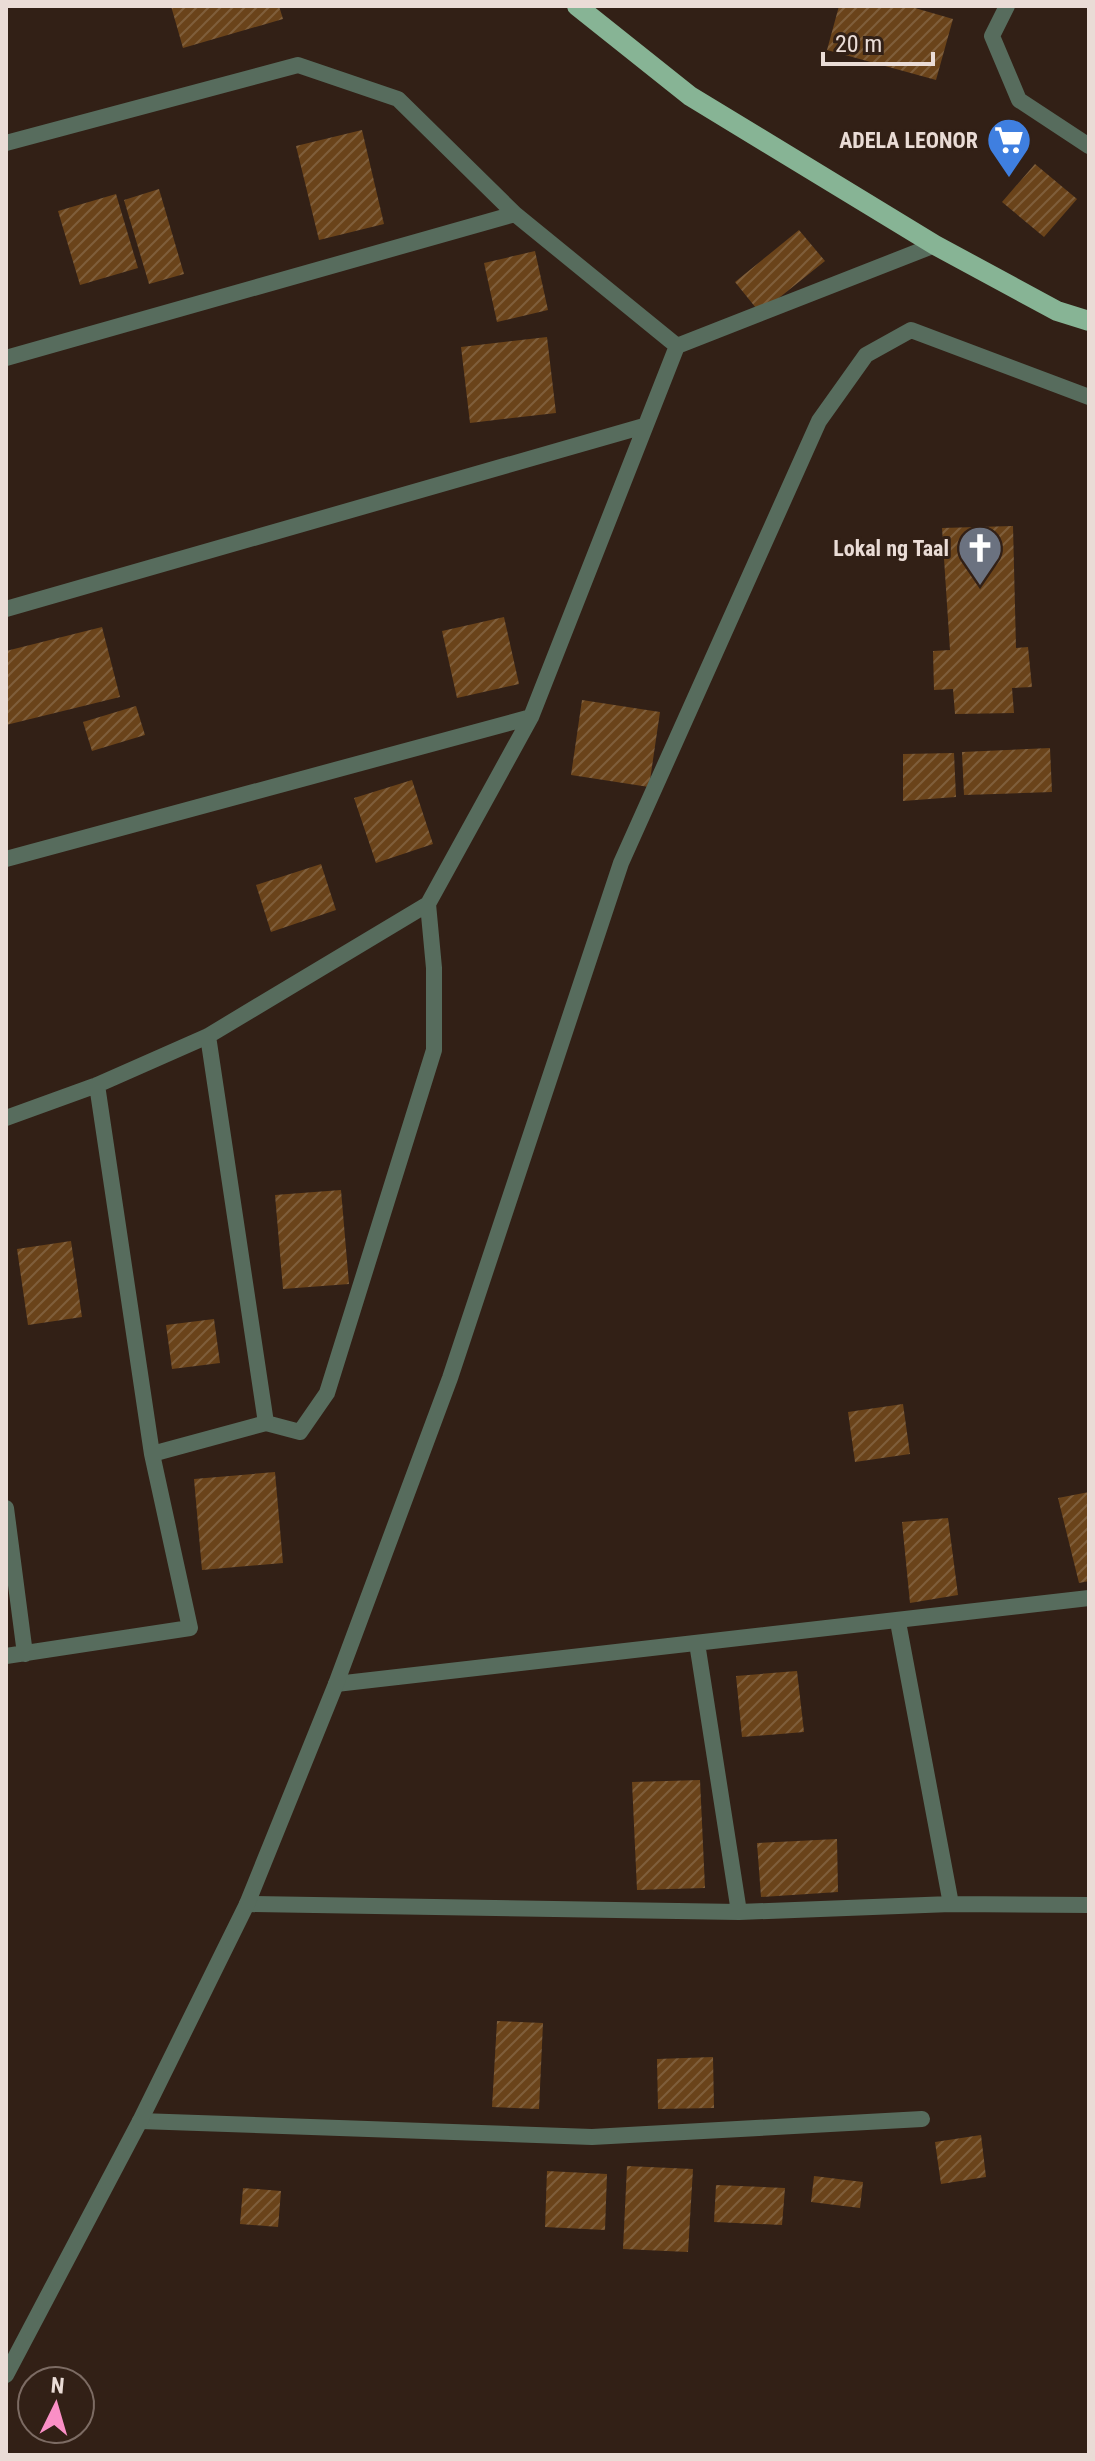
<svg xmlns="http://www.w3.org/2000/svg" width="1095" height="2461" font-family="'Roboto Condensed',sans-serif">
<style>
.building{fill:url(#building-hatch)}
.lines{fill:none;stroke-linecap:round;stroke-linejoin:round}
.minor{stroke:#576c5d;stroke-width:16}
.tertiary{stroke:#576c5d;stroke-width:16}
.primary{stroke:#87b495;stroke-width:20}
.labels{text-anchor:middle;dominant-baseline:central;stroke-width:6;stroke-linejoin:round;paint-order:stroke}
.poi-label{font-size:22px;font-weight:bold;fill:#eadcd6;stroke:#322016;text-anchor:end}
</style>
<defs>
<pattern id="building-hatch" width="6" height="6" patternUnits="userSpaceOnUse" patternTransform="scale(2)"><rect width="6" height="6" fill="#6a431a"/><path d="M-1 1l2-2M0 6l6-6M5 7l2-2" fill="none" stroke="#7f5e3b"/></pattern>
</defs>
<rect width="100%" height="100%" fill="#322016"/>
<path class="building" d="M171 6H279L283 19 183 48Z
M839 6H908L953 19 936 80 827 50Z
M362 130 384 224 319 240 296 146Z
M1035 164 1077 199 1044 237 1002 202Z
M159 189 184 274 149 284 124 200Z
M116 194 138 268 80 285 58 211Z
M799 230 825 261 760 313 735 282Z
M535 251 548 310 497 322 484 263Z
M547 337 556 413 470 423 461 347Z
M1013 526 1016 648 1028 647 1032 687 1012 688 1014 713 955 714 953 689 934 690 933 651 950 650 942 528Z
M504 617 519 684 457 698 442 631Z
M102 627 120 697 6 725V651Z
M582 700 660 712 649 787 571 775Z
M136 706 145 735 92 751 83 722Z
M1050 748 1052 792 964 795 962 752Z
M954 753 956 797 903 801V754Z
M412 780 433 844 376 863 354 798Z
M321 864 336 910 271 932 256 885Z
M341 1190 349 1284 283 1289 275 1195Z
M71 1241 82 1317 28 1325 17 1249Z
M214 1319 220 1363 172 1369 166 1325Z
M903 1404 910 1454 855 1462 848 1412Z
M275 1472 283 1563 202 1570 194 1479Z
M1089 1492V1581L1079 1583 1058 1498Z
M948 1518 958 1595 910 1603 902 1522Z
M797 1671 804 1732 742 1737 736 1676Z
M700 1780 705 1888 637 1890 632 1782Z
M837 1839 838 1892 761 1897 757 1843Z
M497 2021 543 2023 539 2109 492 2107Z
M713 2057 714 2108 658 2109 657 2059Z
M981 2135 986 2177 941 2184 935 2142Z
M627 2166 693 2169 688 2252 623 2249Z
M547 2171 607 2174 605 2230 545 2227Z
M814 2176 863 2182 860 2208 811 2202Z
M716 2185 785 2188 782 2225 714 2222Z
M243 2188 281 2191 278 2227 240 2224Z"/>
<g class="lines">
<path class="minor" d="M6 143 298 65 398 99 515 214 677 346
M6 358 515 214
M6 609 644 426
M6 859 531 717
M6 1118 97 1085 208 1036 428 904 531 717 677 346 935 245
M266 1423 300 1432 327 1393 434 1050V968L428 904
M152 1454 266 1423 208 1036
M6 1508 25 1654
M898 1622 951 1904
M697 1643 739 1912
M6 1656 190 1628 152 1454 97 1085
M336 1684 1089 1598
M247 1904 739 1912 951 1904 1089 1905
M140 2121 592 2137 922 2119"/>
<path class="tertiary" d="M1007 6 992 36 1019 100 1089 146
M6 2375 140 2121 247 1904 336 1684 450 1378 621 863 819 421 866 355 911 330 1089 397"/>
<path class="primary" d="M577 6 690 96 935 245 1057 311 1089 321"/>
</g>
<defs>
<g id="supermarket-pin" transform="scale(2.3)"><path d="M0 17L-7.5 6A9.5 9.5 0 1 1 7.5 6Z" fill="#3f7fe0" stroke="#322016"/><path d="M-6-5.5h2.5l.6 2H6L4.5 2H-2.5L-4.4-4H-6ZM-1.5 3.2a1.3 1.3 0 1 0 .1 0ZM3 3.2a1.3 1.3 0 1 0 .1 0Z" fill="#fff"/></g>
<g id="church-pin" transform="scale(2.3)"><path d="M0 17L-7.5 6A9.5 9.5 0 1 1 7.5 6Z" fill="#6b7280" stroke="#322016"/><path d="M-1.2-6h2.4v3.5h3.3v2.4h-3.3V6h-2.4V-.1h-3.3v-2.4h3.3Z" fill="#fff"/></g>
</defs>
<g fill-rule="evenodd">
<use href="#supermarket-pin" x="1009" y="140"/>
<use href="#church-pin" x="980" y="548"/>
</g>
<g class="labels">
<g class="poi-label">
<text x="978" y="140">ADELA LEONOR</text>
<text x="949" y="548">Lokal ng Taal</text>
</g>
</g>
<rect width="1095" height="2461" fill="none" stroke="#eadcd6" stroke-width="16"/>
<g transform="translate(56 2405) rotate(5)"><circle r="38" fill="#322016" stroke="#7c6b63" stroke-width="2"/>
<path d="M0-6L14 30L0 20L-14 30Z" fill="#fa8fc6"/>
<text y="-12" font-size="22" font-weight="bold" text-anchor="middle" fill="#eadcd6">N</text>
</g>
<path d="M823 52v12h110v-12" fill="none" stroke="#eadcd6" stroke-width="4"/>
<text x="835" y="52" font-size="24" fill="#eadcd6" stroke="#322016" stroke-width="6" paint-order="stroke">20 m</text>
</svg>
